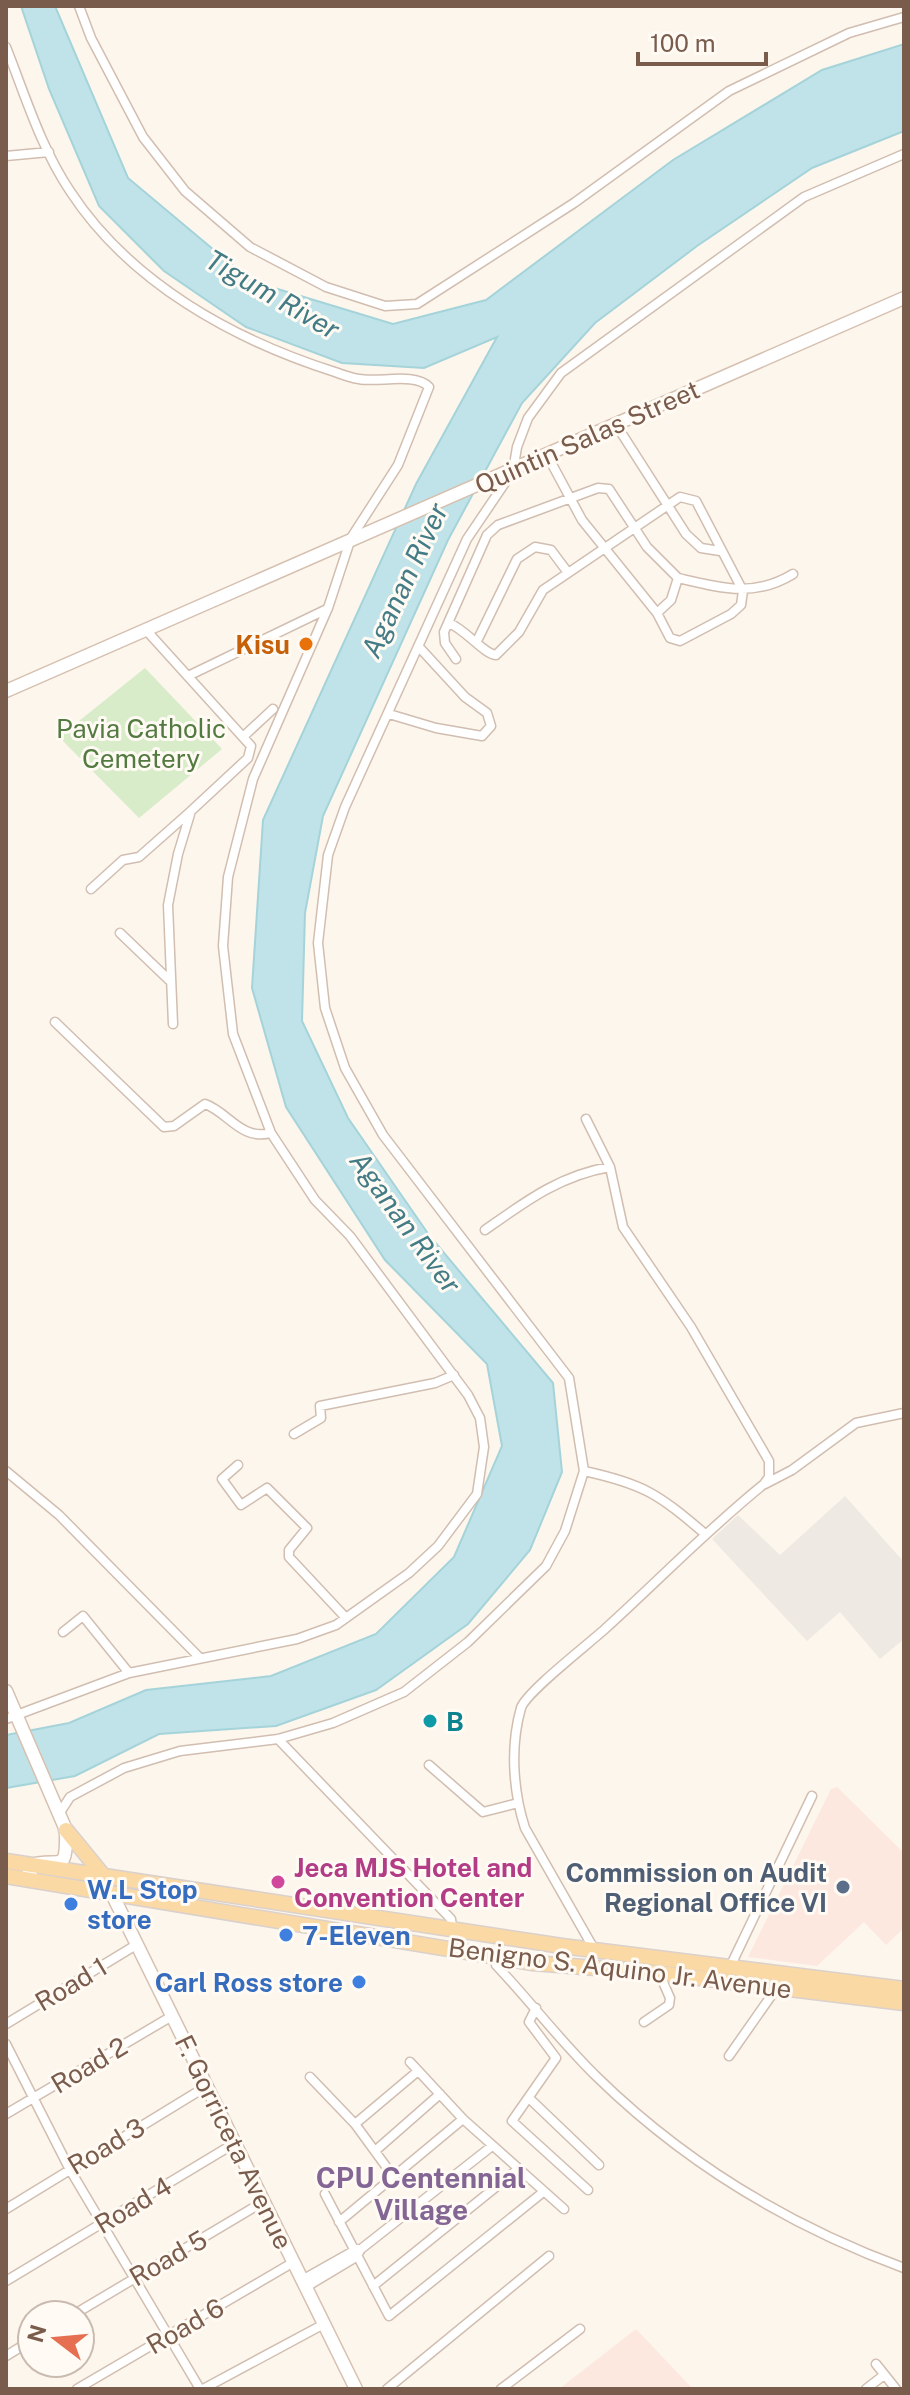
<svg xmlns="http://www.w3.org/2000/svg" width="910" height="2395" font-family="'Public Sans',sans-serif">
<style>
.commercial{fill:#fde8e0}
.industrial{fill:#efe9e4}
.green{fill:#d8ecc9}
.water{fill:#bfe3e8;stroke:#a5d3da;stroke-width:2}
.lines{fill:none;stroke-linecap:round;stroke-linejoin:round}
.minor-casing{stroke:#d1beb0;stroke-width:11}
.secondary-casing{stroke:#d6c0b0;stroke-width:15}
.primary-casing{stroke:#dad1cd;stroke-width:17}
.minor{stroke:#fff;stroke-width:8}
.secondary{stroke:#fff;stroke-width:12}
.primary{stroke:#fbd9a5;stroke-width:14}
.food-dot{fill:#e8710a;stroke:#fffaf3;stroke-width:3}
.culture-dot{fill:#0f9aa8;stroke:#fffaf3;stroke-width:3}
.hotel-dot{fill:#d1479c;stroke:#fffaf3;stroke-width:3}
.service-dot{fill:#5c6f8a;stroke:#fffaf3;stroke-width:3}
.shop-dot{fill:#3f7fe0;stroke:#fffaf3;stroke-width:3}
.labels{text-anchor:middle;dominant-baseline:central;stroke-width:6;stroke-linejoin:round;paint-order:stroke}
.street-label{font-size:26px;fill:#7a5c4d;stroke:#fffaf3}
.food-label{font-size:26px;font-weight:bold;fill:#c56008;stroke:#fffaf3;text-anchor:end}
.park-label{font-size:26px;fill:#537a41;stroke:#fffaf3}
.culture-label{font-size:26px;font-weight:bold;fill:#0d838f;stroke:#fffaf3;text-anchor:start}
.hotel-label{font-size:26px;font-weight:bold;fill:#b23c85;stroke:#fffaf3;text-anchor:start}
.service-label{font-size:26px;font-weight:bold;fill:#4e5e75;stroke:#fffaf3;text-anchor:end}
.shop-label{font-size:26px;font-weight:bold;fill:#366cbe;stroke:#fffaf3;text-anchor:start}
.water-label{font-size:28px;font-style:italic;fill:#437c86;stroke:#fffaf3}
.neighbourhood-label{font-size:28px;font-weight:bold;fill:#846695;stroke:#fffaf3}
</style>
<rect width="100%" height="100%" fill="#fdf6ec"/>
<path class="commercial" d="M837 1787 904 1853V1928L886 1945 864 1922 817 1966 748 1957 831 1789Z
M636 2329 693 2389H559Z"/>
<path class="industrial" d="M845 1496 904 1562V1639L880 1659 840 1612 807 1641 712 1539 738 1515 780 1555Z"/>
<path class="green" d="M145 668 222 749 139 818 59 737Z"/>
<path class="water" d="M21 6H55L128 178 251 281 393 324 486 300 673 160 822 70 904 44V131L812 168 697 246 595 323 522 403 448 540 323 816 305 913 302 1021 348 1118 429 1235 553 1383 562 1472 530 1550 468 1624 376 1690 276 1726 159 1734 75 1776 6 1788V1735L69 1723 146 1690 271 1676 376 1634 454 1557 502 1446 487 1364 385 1260 286 1107 252 988 263 820 416 484 497 337 424 368 342 363 246 327 164 271 99 206 49 89Z"/>
<g class="lines">
<g class="minor-casing">
<path id="minor" d="M79 6 91 38 143 137 185 191 250 247 326 287 385 306 417 304 574 203 729 91 849 33 904 17
M6 47C25 95 41 148 70 191 130 283 234 340 335 372 343 375 351 378 359 379 378 383 415 372 429 387L398 465 351 538 328 608 253 779 228 877 223 946 233 1034 271 1133 315 1200 350 1236 468 1395 480 1418 484 1447 477 1494 438 1546 409 1573 336 1625 297 1639 129 1673 6 1719
M6 156 49 152
M615 423 686 534 701 548 720 551
M678 578C721 588 754 598 793 574
M449 623C466 630 484 654 496 655L519 632 543 590 680 497 696 501 743 591 741 605 731 614 680 641 670 638 657 613 582 520 546 453
M146 630 251 746 248 758 191 811 178 854 168 905 173 1024
M477 641 517 559 535 547 551 550 566 570
M456 659 445 643 444 632 487 535 498 525 598 488 609 489 647 547 678 578 671 600 657 613
M188 676 327 609
M389 714 436 728 482 736 491 726 487 713 465 697 419 647
M245 735 273 709
M91 889 123 860 139 857 191 811
M120 933 169 980
M55 1022 164 1127 174 1126 205 1104C228 1112 241 1141 271 1133
M586 1119 610 1167 623 1227 691 1327 769 1461V1477L764 1484C708 1529 659 1580 606 1628 590 1643 526 1692 521 1708 510 1746 513 1791 525 1828L594 1949
M485 1230C526 1201 561 1175 610 1167
M294 1434 321 1418 320 1406 435 1383 454 1375
M238 1465 222 1479 241 1505 267 1488 307 1528 289 1550V1557L346 1618
M6 1471 59 1515 200 1658
M584 1471C644 1484 658 1494 704 1533
M765 1484 792 1470 856 1423 904 1413
M63 1632 83 1616 129 1673
M278 1739 451 1919 452 1927
M429 1765 483 1812 518 1803
M59 1814 70 1797 124 1768 180 1751 278 1739 333 1723 404 1692 468 1642 546 1566 565 1531 584 1471 569 1378 383 1135 345 1068 325 1008 318 943 328 855 345 807 467 539 513 471 517 447 528 418 561 373 804 197 904 154
M496 1957V1965C530 2001 561 2042 597 2077 685 2163 790 2226 904 2268
M730 1967 812 1796
M536 2008 529 2022 556 2058 512 2121 588 2190
M644 2022 669 2005 670 1998 659 1973
M6 2024 136 1945
M6 2044 69 2168 200 2389
M729 2056 778 1986
M410 2062 463 2119 564 2209
M310 2077 355 2124 393 2176
M530 2099 599 2165
M6 2114 172 2016
M355 2124 418 2071
M375 2151 440 2094
M325 2194 389 2316 542 2193
M6 2209 207 2086
M339 2222 463 2119
M302 2280 357 2249
M6 2281 235 2143
M373 2286 517 2170
M306 2287 356 2257 361 2249 492 2146
M73 2315 263 2202
M6 2356 32 2340
M876 2364 896 2389
M77 2389 292 2263
M203 2389 324 2324
M387 2389 549 2256
M501 2389 580 2329
M866 2389 884 2375"/>
</g>
<g class="secondary-casing">
<path id="secondary" d="M6 691 904 298
M6 1691 66 1830C67 1878 60 1855 27 1866L33 1880
M112 1894 356 2389"/>
</g>
<g class="primary-casing">
<path id="primary" d="M66 1830 102 1874
M6 1861 562 1946 904 1989
M6 1876 533 1963 659 1973 904 2003"/>
</g>
<use href="#minor" class="minor"/>
<use href="#secondary" class="secondary"/>
<use href="#primary" class="primary"/>
</g>
<circle class="food-dot" cx="306" cy="644" r="8"/>
<circle class="culture-dot" cx="430" cy="1721" r="8"/>
<circle class="hotel-dot" cx="278" cy="1882" r="8"/>
<circle class="service-dot" cx="843" cy="1887" r="8"/>
<g class="shop-dot">
<circle cx="71" cy="1904" r="8"/>
<circle cx="286" cy="1935" r="8"/>
<circle cx="359" cy="1982" r="8"/>
</g>
<g class="labels">
<g class="street-label">
<text transform="translate(587 437) rotate(-24)">Quintin Salas Street</text>
<text transform="translate(620 1968) rotate(7)">Benigno S. Aquino Jr. Avenue</text>
<text transform="translate(71 1984) rotate(-31)">Road 1</text>
<text transform="translate(89 2065) rotate(-31)">Road 2</text>
<text transform="translate(234 2142) rotate(64)">F. Gorriceta Avenue</text>
<text transform="translate(106 2146) rotate(-31)">Road 3</text>
<text transform="translate(133 2205) rotate(-31)">Road 4</text>
<text transform="translate(168 2258) rotate(-30)">Road 5</text>
<text transform="translate(185 2326) rotate(-30)">Road 6</text>
</g>
<g class="food-label">
<text x="290" y="644">Kisu</text>
</g>
<g class="park-label">
<text x="141" y="728">Pavia Catholic<tspan x="141" dy="30">Cemetery</tspan></text>
</g>
<g class="culture-label">
<text x="446" y="1721">B</text>
</g>
<g class="hotel-label">
<text x="294" y="1867">Jeca MJS Hotel and<tspan x="294" dy="30">Convention Center</tspan></text>
</g>
<g class="service-label">
<text x="827" y="1872">Commission on Audit<tspan x="827" dy="30">Regional Office VI</tspan></text>
</g>
<g class="shop-label">
<text x="87" y="1889">W.L Stop<tspan x="87" dy="30">store</tspan></text>
<text x="302" y="1935">7-Eleven</text>
<text x="343" y="1982" text-anchor="end">Carl Ross store</text>
</g>
<g class="water-label">
<text transform="translate(273 294) rotate(30)">Tigum River</text>
<text transform="translate(404 580) rotate(-65)">Aganan River</text>
<text transform="translate(406 1222) rotate(54)">Aganan River</text>
</g>
<g class="neighbourhood-label">
<text x="421" y="2177">CPU Centennial<tspan x="421" dy="32">Village</tspan></text>
</g>
</g>
<rect width="910" height="2395" fill="none" stroke="#7a5c4d" stroke-width="16"/>
<g transform="translate(56 2339) rotate(286)"><circle r="38" fill="#fffaf3" stroke="#cabbb1" stroke-width="2"/>
<path d="M0-6L14 30L0 20L-14 30Z" fill="#e76f51"/>
<text y="-12" font-size="22" font-weight="bold" text-anchor="middle" fill="#7a5c4d">N</text>
</g>
<path d="M638 52v12h128v-12" fill="none" stroke="#7a5c4d" stroke-width="4"/>
<text x="650" y="52" font-size="24" fill="#7a5c4d" stroke="#fffaf3" stroke-width="6" paint-order="stroke">100 m</text>
</svg>
